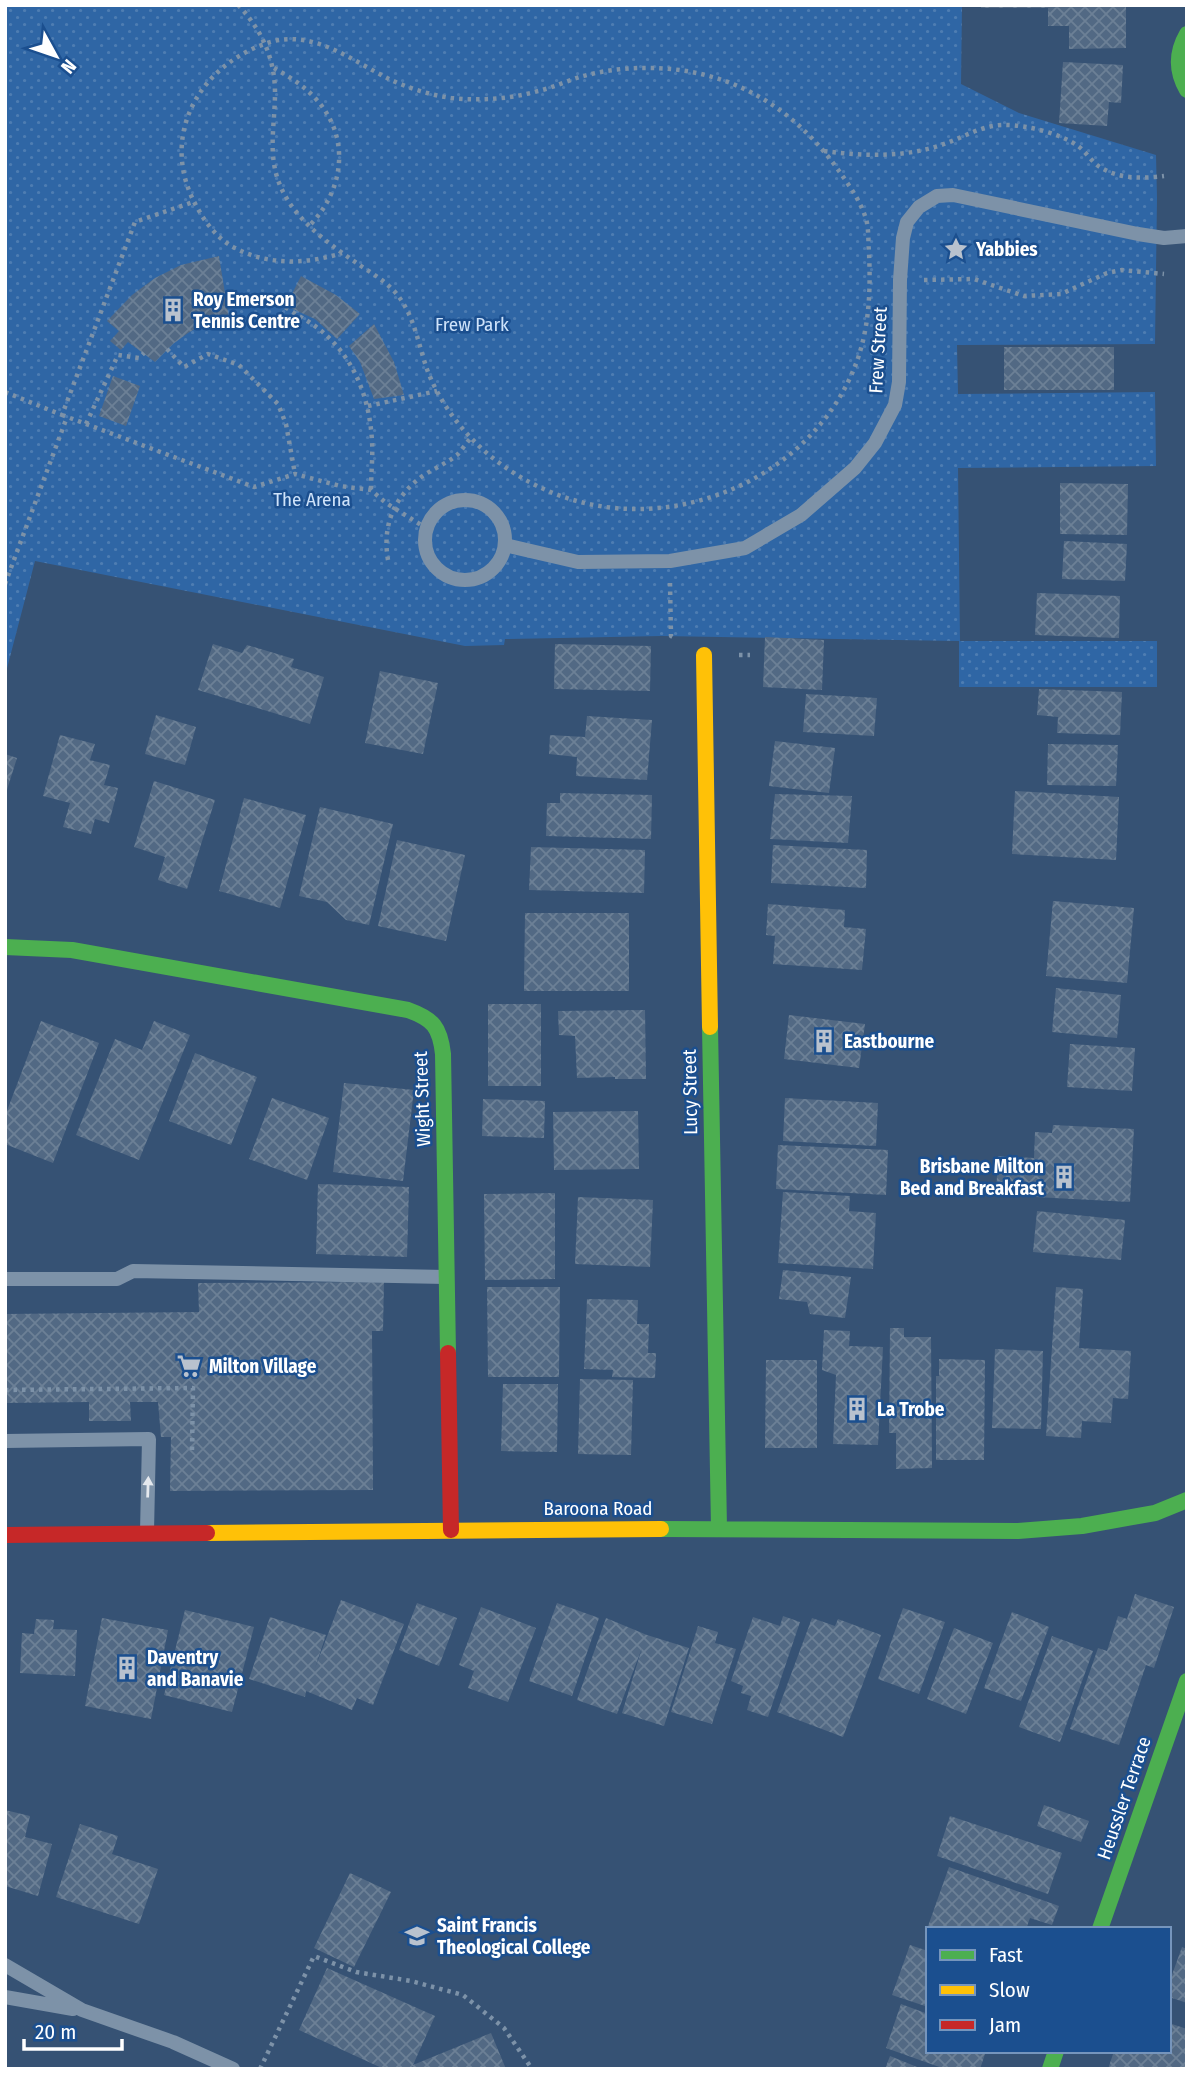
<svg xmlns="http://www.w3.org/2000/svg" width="1192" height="2074" font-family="'Fira Sans Condensed',sans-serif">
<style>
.park{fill:url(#park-dots)}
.building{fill:url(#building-cross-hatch)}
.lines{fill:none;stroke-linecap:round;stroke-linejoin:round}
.path{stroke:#7d92a8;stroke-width:4.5;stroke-dasharray:3.5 5;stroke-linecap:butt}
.lane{stroke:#7d92a8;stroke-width:14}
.fast{stroke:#4caf50;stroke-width:16}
.slow{stroke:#ffc107;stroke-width:16}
.jam{stroke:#c62828;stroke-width:16}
.oneway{fill:#e5e9ee}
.labels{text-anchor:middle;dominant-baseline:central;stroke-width:5;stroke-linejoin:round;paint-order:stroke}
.poi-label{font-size:19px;font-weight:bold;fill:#fff;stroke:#1b4f8f;text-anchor:start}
.park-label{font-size:19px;fill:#cfe3fa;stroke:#1b4f8f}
.street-label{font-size:19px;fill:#fff;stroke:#1b4f8f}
</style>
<defs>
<pattern id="park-dots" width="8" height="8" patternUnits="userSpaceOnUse" patternTransform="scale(1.75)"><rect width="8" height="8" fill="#2f66a5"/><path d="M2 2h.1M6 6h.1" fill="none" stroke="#4e7db2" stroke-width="1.8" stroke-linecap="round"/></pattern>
<pattern id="building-cross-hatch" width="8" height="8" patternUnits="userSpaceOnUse" patternTransform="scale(1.75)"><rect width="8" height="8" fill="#526984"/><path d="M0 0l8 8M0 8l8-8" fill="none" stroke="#6c8096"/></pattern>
</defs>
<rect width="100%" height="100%" fill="#365274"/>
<path class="park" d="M5 5H962L961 84 1019 113 1156 155 1157 198 1155 344 957 345 958 394 1155 392 1156 466 958 468 960 641H1157V687H959V641L662 636 505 639 504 645 465 646 35 561 5 676Z"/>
<path class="building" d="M981 5H1126V48L1069 49V26H1048V8H981Z
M1063 62 1123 65 1121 103 1109 102 1107 126 1059 123Z
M219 256 229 318 200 326 188 333 173 344 155 362 128 342 121 350 110 341 119 331 107 321 132 295 155 278 181 265Z
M301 276 336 295 360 314 337 339 315 319 286 306Z
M374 324 394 362 404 395 374 399 360 362 349 346Z
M1004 347H1114V390H1004Z
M113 376 140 386 126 426 99 416Z
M1060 483 1128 484 1127 535 1060 534Z
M1064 541 1127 544 1125 581 1062 579Z
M1037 593 1120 596 1119 638 1035 635Z
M765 637 824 640 822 690 763 687Z
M213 644 242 653 247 645 294 659 291 667 324 677 310 724 198 690Z
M555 644 651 646 650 691 554 689Z
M380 671 438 683 423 754 365 743Z
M1039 689 1122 692 1120 735 1057 733 1058 717 1037 715Z
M806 694 877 698 874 736 803 732Z
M156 715 196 727 185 765 145 754Z
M587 716 652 720 647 780 576 776 577 757 549 754 550 735 585 737Z
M60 735 95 744 90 760 110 765 104 785 118 788 109 823 95 819 91 834 63 827 70 803 43 796Z
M775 741 835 748 829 793 769 786Z
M1048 744 1118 745 1116 786 1047 785Z
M5 754 17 758 6 793H5Z
M154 781 215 800 187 889 158 880 165 857 134 847Z
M1015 791 1119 797 1116 860 1012 854Z
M560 793 652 795 651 839 546 836 547 803H560Z
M775 794 852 796 848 843 770 839Z
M244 798 306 815 280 908 219 891Z
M320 807 393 824 369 925 346 920 327 902 299 896Z
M397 840 465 855 446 941 378 926Z
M773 845 867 850 866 888 771 883Z
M531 847 645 850 644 893 529 890Z
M1053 901 1134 908 1127 983 1046 976Z
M768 904 845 910 844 927 866 929 862 970 773 964 775 936 766 935Z
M525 913H629V991H524Z
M1056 988 1121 995 1117 1038 1052 1032Z
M488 1004H541V1086H488Z
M645 1010 646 1079H615V1077L577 1078 575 1036 559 1035 558 1011Z
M789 1015 865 1024 859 1068 784 1059Z
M41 1021 99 1043 53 1163 5 1144V1116Z
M154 1021 190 1035 139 1160 76 1135 115 1039 142 1050Z
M1070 1044 1135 1048 1132 1091 1067 1087Z
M195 1053 257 1077 231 1145 169 1121Z
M344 1083 414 1090 403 1181 333 1172Z
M272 1098 329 1118 307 1180 249 1159Z
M785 1098 878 1103 876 1146 783 1141Z
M483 1099 545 1101 544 1138 482 1136Z
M638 1111 639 1169 554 1170 553 1112Z
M1053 1125 1134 1129 1130 1202 996 1195 998 1156 1034 1158 1035 1132 1052 1133Z
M778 1145 888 1150 886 1195 776 1189Z
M318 1184 409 1187 407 1257 316 1254Z
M783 1192 850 1196 849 1211 876 1213 873 1269 778 1263Z
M555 1193V1279L485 1280 484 1194Z
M578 1197 653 1200 650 1267 575 1264Z
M1037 1211 1125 1220 1121 1260 1033 1252Z
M783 1270 851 1277 845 1318 810 1314 807 1302 779 1299Z
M384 1282 383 1331H372L373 1490 170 1491 171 1437H161L158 1402H130L131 1421H89V1402L5 1403V1314L199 1312 198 1283Z
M487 1287H560L559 1377H488Z
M1056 1287 1083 1289 1079 1348 1131 1351 1128 1399 1113 1398 1111 1423 1082 1421 1081 1438 1046 1436Z
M587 1299 638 1300 637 1324H649L648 1353H656L655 1378 612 1377 613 1370 584 1369Z
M890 1328H904V1337H931L932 1468 896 1469V1433H889Z
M824 1330 850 1331 849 1346 883 1347 878 1445 833 1444 836 1375 822 1370Z
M995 1349 1043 1351 1041 1429 992 1428Z
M939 1359 985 1360 984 1460H936V1376H939Z
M766 1360H817V1448H765Z
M580 1379 633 1380 631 1455 578 1454Z
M503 1384H558L557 1452 501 1451Z
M1135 1594 1174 1607 1154 1668 1146 1665 1119 1745 1070 1729 1098 1648 1107 1651 1118 1616 1127 1619Z
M341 1600 404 1624 373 1705 357 1698 352 1710 306 1691 305 1697 249 1679 270 1617 326 1635 315 1668Z
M417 1603 457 1618 439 1666 399 1650Z
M557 1603 599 1618 572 1696 529 1681Z
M481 1607 536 1628 508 1702 468 1688 474 1671 459 1665Z
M903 1608 945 1622 919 1694 878 1679Z
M185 1610 254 1627 232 1712 164 1695Z
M1012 1612 1049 1627 1021 1701 984 1688Z
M783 1616 800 1622 768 1717 747 1710 751 1696 741 1693 743 1686 731 1681 753 1617 780 1626Z
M102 1618 168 1630 151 1719 85 1706Z
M606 1618 647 1635 689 1648 664 1726 622 1713 642 1648 617 1714 577 1700Z
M812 1618 835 1626 838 1619 881 1635 843 1737 777 1712Z
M36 1619 54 1620 53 1629 77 1630 75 1676 20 1673 22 1633 34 1634Z
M698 1626 718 1632 715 1643 736 1649 712 1724 671 1712Z
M954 1628 993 1643 966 1714 927 1699Z
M1052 1636 1093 1651 1060 1742 1019 1727Z
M1044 1805 1089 1821 1081 1842 1037 1826Z
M5 1810 30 1816 25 1837 52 1844 38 1896 5 1886Z
M950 1816 1062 1853 1048 1894 937 1856Z
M80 1824 118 1836 112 1854 158 1869 139 1924 56 1897Z
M949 1867 1059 1906 1052 1925 1030 1918 1026 1929H927Z
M350 1873 391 1892 354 1967 314 1948Z
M910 1945 928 1951V2007L892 1995Z
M1182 1947 1187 1949V2003L1169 1997V1983Z
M327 1968 435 2016 413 2065 491 2033 506 2069H414L412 2066 411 2069H384L299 2030Z
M901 2004 928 2014V2051H986L980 2069H945L886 2048Z
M1169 2023 1187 2029V2069H1108L1114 2051H1169Z
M890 2056 922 2069H885Z"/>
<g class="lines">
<path class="path" d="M238 5C262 30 275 59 275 93 275 123 268 151 278 180 291 218 329 244 361 266 373 274 385 281 395 292 415 315 418 345 428 372 458 447 534 500 614 508 709 517 807 467 849 380 869 339 871 296 869 252 868 241 869 229 866 219 861 202 849 185 839 171 792 105 727 67 644 68 623 68 600 71 580 77 566 81 552 88 538 91 510 99 481 101 451 98 430 95 408 88 389 79 351 60 312 28 267 43 195 68 158 141 198 209 207 225 219 240 235 248 269 266 307 264 342 253
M274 68C288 76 303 85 314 97 351 135 345 189 310 225
M824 151C863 156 903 158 941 145 963 138 983 124 1007 125 1026 125 1062 134 1078 146 1085 151 1090 159 1097 165 1116 179 1141 179 1164 176
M924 280 974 279 1024 296 1061 294 1107 273 1122 270 1164 274
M227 302C238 300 265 299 275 303 284 305 292 312 299 316 347 342 369 388 372 441 373 457 371 474 371 490
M167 349 184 367 208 354 239 365 278 404 286 424 295 474
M5 392 62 415 135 222 193 202
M368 406 437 391
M62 415 254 487 295 474 340 486 371 490 386 503 426 528
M86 424 118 355 139 358 144 353
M388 560C382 525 394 496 424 475 435 468 447 463 457 455 462 450 466 443 471 438
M670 583 671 636 675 638
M5 584 67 417
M739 655H750
M5 1390 193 1388 192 1450
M260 2069 314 1956 356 1972 411 1981 463 1995 504 2028 532 2069"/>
<path class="lane" d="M425 540a40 40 0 1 1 80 0a40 40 0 1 1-80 0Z
M505 545 578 562 670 561 745 548 801 515 855 468 875 443 895 405 899 382 900 280 903 238 907 222 919 207 937 196 953 195 1138 234 1164 238 1187 236
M5 1279H117L133 1271 446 1277
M5 1441 149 1439 147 1532
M5 1965 82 2010 173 2042 233 2069
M5 1997 73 2009"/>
<path class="fast" d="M1187 34C1176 53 1176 71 1187 90
M5 947 72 950 408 1010C433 1019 440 1027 443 1054L448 1353
M710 1027 719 1528
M661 1529 1018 1531 1082 1526 1155 1513 1187 1500
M1100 1929 1187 1681
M1050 2069 1056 2051"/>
<path class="slow" d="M704 655 710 1027
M207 1533 661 1529"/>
<path class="jam" d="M448 1353 451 1530
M5 1535 207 1533"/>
</g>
<defs><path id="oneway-solid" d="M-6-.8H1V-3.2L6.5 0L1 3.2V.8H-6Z" transform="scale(1.75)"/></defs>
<use class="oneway" href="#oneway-solid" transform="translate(148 1487) rotate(-88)"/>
<defs>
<g id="sight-bare" transform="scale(1.89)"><path d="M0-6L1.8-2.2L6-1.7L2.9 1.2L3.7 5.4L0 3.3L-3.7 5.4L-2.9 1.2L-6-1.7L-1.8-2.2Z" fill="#b9c2ce" stroke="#1b4f8f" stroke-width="2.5" paint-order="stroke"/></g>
<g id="building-bare" transform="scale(1.89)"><path d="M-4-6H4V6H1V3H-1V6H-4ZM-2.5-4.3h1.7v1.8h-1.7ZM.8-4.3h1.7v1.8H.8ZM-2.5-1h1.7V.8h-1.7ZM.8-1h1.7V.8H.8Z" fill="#b9c2ce" stroke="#1b4f8f" stroke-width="2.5" paint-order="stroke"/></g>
<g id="supermarket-bare" transform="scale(1.89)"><path d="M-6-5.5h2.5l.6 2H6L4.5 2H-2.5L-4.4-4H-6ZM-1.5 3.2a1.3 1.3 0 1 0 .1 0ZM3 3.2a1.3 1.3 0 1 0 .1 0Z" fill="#b9c2ce" stroke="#1b4f8f" stroke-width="2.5" paint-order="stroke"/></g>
<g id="university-bare" transform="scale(1.89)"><path d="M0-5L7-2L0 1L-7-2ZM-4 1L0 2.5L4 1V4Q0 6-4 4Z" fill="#b9c2ce" stroke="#1b4f8f" stroke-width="2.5" paint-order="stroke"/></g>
</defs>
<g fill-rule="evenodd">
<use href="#sight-bare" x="956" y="249"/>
<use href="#building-bare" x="173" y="310"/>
<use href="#building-bare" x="824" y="1041"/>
<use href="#building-bare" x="1064" y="1177"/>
<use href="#supermarket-bare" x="189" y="1366"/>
<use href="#building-bare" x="857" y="1409"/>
<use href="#building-bare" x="127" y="1668"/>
<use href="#university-bare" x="417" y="1936"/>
</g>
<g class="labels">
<g class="poi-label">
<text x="976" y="249">Yabbies</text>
<text x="193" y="299">Roy Emerson<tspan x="193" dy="22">Tennis Centre</tspan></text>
<text x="844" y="1041">Eastbourne</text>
<text x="1044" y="1166" text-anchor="end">Brisbane Milton<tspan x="1044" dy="22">Bed and Breakfast</tspan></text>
<text x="209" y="1366">Milton Village</text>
<text x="877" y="1409">La Trobe</text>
<text x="147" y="1657">Daventry<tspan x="147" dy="22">and Banavie</tspan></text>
<text x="437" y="1925">Saint Francis<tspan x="437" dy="22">Theological College</tspan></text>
</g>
<g class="park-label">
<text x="472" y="324">Frew Park</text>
<text x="312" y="499">The Arena</text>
</g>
<g class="street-label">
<text transform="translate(878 350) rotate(-87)">Frew Street</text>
<text transform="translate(690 1092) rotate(-91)">Lucy Street</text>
<text transform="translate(422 1099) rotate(-92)">Wight Street</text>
<text x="598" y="1508">Baroona Road</text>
<text transform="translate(1124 1798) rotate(-71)">Heussler Terrace</text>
</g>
</g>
<rect width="1192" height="2074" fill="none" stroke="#ffffff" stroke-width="14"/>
<rect x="926" y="1927" width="245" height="126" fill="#1b4f8f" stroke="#7695bc" stroke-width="2"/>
<rect x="940" y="1950" width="35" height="10" fill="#4caf50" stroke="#7695bc" stroke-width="2"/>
<text x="989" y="1962" font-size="21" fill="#ffffff">Fast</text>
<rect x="940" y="1985" width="35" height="10" fill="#ffc107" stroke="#7695bc" stroke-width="2"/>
<text x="989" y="1997" font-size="21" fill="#ffffff">Slow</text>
<rect x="940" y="2020" width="35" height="10" fill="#c62828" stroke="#7695bc" stroke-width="2"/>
<text x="989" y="2032" font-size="21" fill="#ffffff">Jam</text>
<g transform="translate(56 56) rotate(130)" stroke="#1b4f8f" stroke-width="5" paint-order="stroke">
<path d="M0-5L12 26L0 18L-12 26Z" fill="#ffffff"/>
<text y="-10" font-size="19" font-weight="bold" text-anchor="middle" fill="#ffffff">N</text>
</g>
<path d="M24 2039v10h98v-10" fill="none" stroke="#ffffff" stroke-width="3.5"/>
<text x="35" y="2039" font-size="21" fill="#ffffff" stroke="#1b4f8f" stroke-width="5" paint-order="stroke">20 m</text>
</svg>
